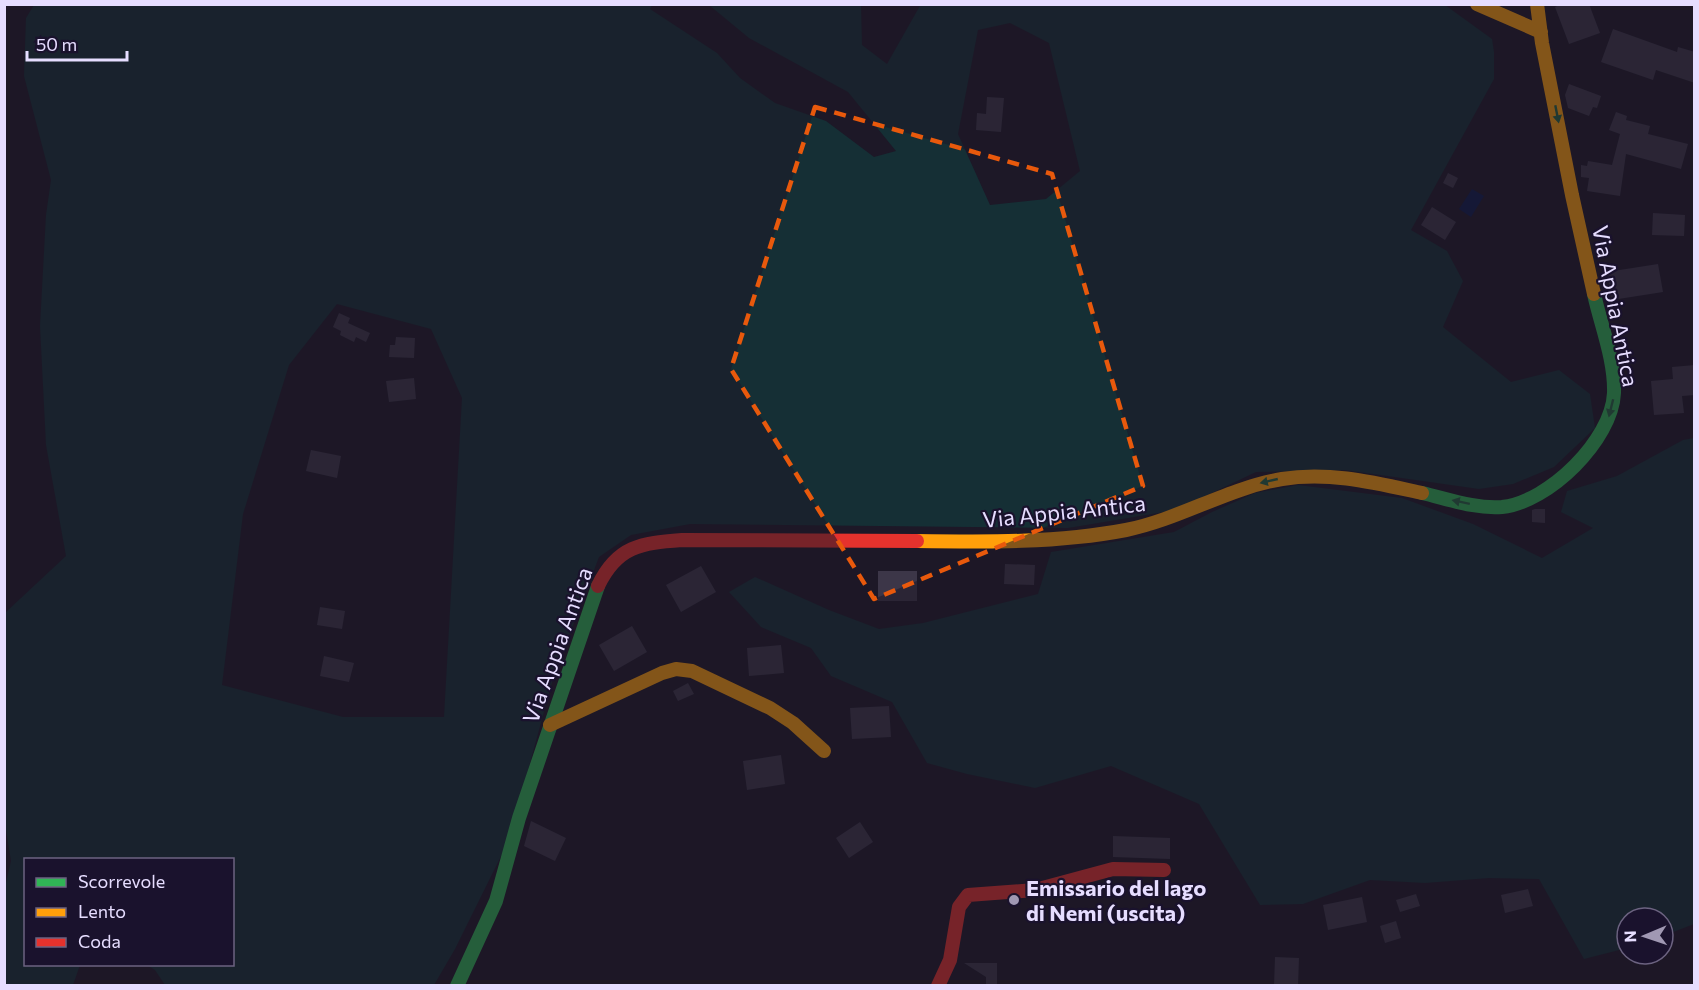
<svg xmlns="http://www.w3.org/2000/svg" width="1699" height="990" font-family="Commissioner,sans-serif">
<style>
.green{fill:#152f35;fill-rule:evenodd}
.water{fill:#0d1a49}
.building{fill:#3c3648}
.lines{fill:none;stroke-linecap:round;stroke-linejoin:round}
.fast{stroke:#30b455;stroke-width:14}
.slow{stroke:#ff9f0a;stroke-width:14}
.jam{stroke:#e5322d;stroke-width:14}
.oneway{fill:#256341}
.marked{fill:none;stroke:#e8590c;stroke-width:4.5;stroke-dasharray:12 8;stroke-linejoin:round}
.poi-dot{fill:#a098b3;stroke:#1a122d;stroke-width:2}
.labels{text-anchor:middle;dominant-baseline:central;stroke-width:4.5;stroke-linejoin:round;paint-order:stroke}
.street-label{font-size:22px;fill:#e6ddff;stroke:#1a122d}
.poi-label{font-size:22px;font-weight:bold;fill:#e6ddff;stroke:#1a122d;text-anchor:start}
</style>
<rect width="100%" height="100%" fill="#1d1827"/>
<path class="green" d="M921 4 1445 5 1492 39 1494 52V79L1411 230 1447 251 1463 281 1443 327 1511 382 1559 370 1590 394 1595 428 1554 467 1513 484 1479 489 1345 470 1256 472 1176 510 1068 528 690 524 631 535 599 557 554 675 509 840 455 949 434 985H165L155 970 147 965 232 964V860H26V964L80 965 73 985 5 986 4 891 11 861 4 818V647L6 612 66 556 46 445 40 326 46 215 51 180 24 76 26 18 34 5H652L650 9 717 53 740 78 775 103 826 121 874 157 896 151 848 92 749 38 709 5H861L862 45 887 64ZM1010 23 1049 43 1080 171 1046 199 990 205 958 134 978 30ZM337 304 431 329 462 398 444 717H343L222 685 243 514 289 365Z
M1694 438V924L1663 936V918H1627V948L1584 959 1539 879 1489 878 1425 883 1370 880 1303 904 1260 905 1199 804 1111 766 1035 788 967 774 927 763 892 702 831 676 811 648 761 627 729 592 755 577 829 610 879 629 923 623 1038 594 1051 552 1174 532 1212 512 1255 493 1298 485 1402 498 1473 524 1542 558 1593 528 1561 512 1567 491 1617 476 1683 440Z"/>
<path class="water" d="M1472 189 1484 196 1471 217 1459 209Z"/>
<path class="building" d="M1562 4H1589L1600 33 1569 44 1555 7Z
M1613 29 1677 52 1678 47 1695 52V83L1656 70 1653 80 1601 62Z
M1569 84 1601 96 1597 108 1593 107 1589 116 1568 108 1565 95Z
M987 97 1004 98 1001 132 976 130 977 113 986 114Z
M1616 112 1627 116 1626 120 1650 126 1648 134 1688 144 1681 169 1626 154 1620 196 1587 191 1589 178 1581 177V165L1587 166 1588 161 1612 165 1620 134 1609 130Z
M1448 173 1458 178 1453 188 1443 183Z
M1432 207 1456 222 1445 240 1421 225Z
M1653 213 1685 215 1684 236 1652 235Z
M1658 264 1663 292 1612 300 1607 272Z
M339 313 350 318 348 323 370 333 366 342 356 337 354 342 340 335 341 331 333 327Z
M396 337 415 338 414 358 389 357 390 345H395Z
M1695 365V395L1682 396 1684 413 1654 415 1651 381 1673 379 1672 367Z
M414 378 416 399 389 402 386 381Z
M311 450 341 456 337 478 306 471Z
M1535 509H1545V523L1532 522V510Z
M1005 564 1035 565 1034 585 1004 584Z
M701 566 716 592 681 612 666 585Z
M878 571H917V601H878Z
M320 607 345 611 342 629 317 625Z
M632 626 647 652 614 671 599 645Z
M781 645 784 673 749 676 747 648Z
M324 656 354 663 349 682 320 676Z
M688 683 694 694 678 701 673 691Z
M889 706 891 737 852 739 850 708Z
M781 755 785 784 747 790 743 761Z
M531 821 566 838 555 861 524 846Z
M860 822 873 842 849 858 836 838Z
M1113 836 1170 838V859L1113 857Z
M1528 889 1533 906 1505 913 1501 895Z
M1416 894 1420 906 1400 912 1396 900Z
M1362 897 1367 922 1328 930 1323 905Z
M1396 921 1401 938 1385 943 1380 926Z
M1275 957 1299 958 1298 986H1274Z
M964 963H997V986H986V977Z"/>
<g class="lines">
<path class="fast" d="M1422 493C1448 499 1475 509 1502 507 1549 502 1612 440 1614 393 1615 360 1601 326 1594 294
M457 986 496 901 519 818 598 586"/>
<path class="slow" d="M1477 4 1541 32
M1537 4 1542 43 1572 195 1594 294
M917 541C986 542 1058 543 1126 530 1180 519 1228 488 1282 479 1329 471 1376 483 1422 493
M550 725 662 673 676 669 692 671 770 708 793 723 824 751"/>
<path class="jam" d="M598 586C617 546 641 543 682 540L917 541
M938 986 950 960 959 907 968 895 1035 890 1113 869 1164 870"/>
</g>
<defs><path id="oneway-solid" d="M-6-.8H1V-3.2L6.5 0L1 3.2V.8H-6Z" transform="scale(1.5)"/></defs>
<g class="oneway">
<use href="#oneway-solid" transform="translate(1557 114) rotate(79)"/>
<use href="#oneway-solid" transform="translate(1611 408) rotate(104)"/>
<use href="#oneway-solid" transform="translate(1269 481) rotate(167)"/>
<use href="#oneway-solid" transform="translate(1461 502) rotate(-168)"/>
</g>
<path d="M0 0H1699V990H0ZM815 107 1052 174 1143 486 874 599 731 369Z" fill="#1d1827" fill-opacity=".55" fill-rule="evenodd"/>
<path class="marked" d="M815 107 1052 174 1143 486 874 599 731 369Z"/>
<circle class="poi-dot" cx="1014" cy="900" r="6"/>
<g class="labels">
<g class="street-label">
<text transform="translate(1616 306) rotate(79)">Via Appia Antica</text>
<text transform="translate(1064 511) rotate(-6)">Via Appia Antica</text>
<text transform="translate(557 645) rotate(-70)">Via Appia Antica</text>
</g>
<g class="poi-label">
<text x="1026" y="887">Emissario del lago<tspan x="1026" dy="25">di Nemi (uscita)</tspan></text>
</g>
</g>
<rect width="1699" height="990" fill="none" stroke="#e6ddff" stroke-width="12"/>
<rect x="24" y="858" width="210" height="108" fill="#1a122d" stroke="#6c6381" stroke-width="1.5"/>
<rect x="36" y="878" width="30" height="9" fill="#30b455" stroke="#6c6381" stroke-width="1.5"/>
<text x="78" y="888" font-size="18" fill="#e6ddff">Scorrevole</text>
<rect x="36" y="908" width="30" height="9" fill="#ff9f0a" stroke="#6c6381" stroke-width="1.5"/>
<text x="78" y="918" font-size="18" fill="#e6ddff">Lento</text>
<rect x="36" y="938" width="30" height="9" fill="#e5322d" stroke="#6c6381" stroke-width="1.5"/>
<text x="78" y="948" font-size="18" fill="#e6ddff">Coda</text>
<g transform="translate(1645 936) rotate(268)"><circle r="28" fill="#1a122d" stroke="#6c6381" stroke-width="1.5"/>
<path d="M0-4.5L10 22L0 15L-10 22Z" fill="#a098b3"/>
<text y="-9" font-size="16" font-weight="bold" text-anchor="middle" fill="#e6ddff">N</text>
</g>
<path d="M27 51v9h100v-9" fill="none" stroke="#e6ddff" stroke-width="3"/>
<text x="36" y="51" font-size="18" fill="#e6ddff" stroke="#1a122d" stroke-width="4.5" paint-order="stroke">50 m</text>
</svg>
